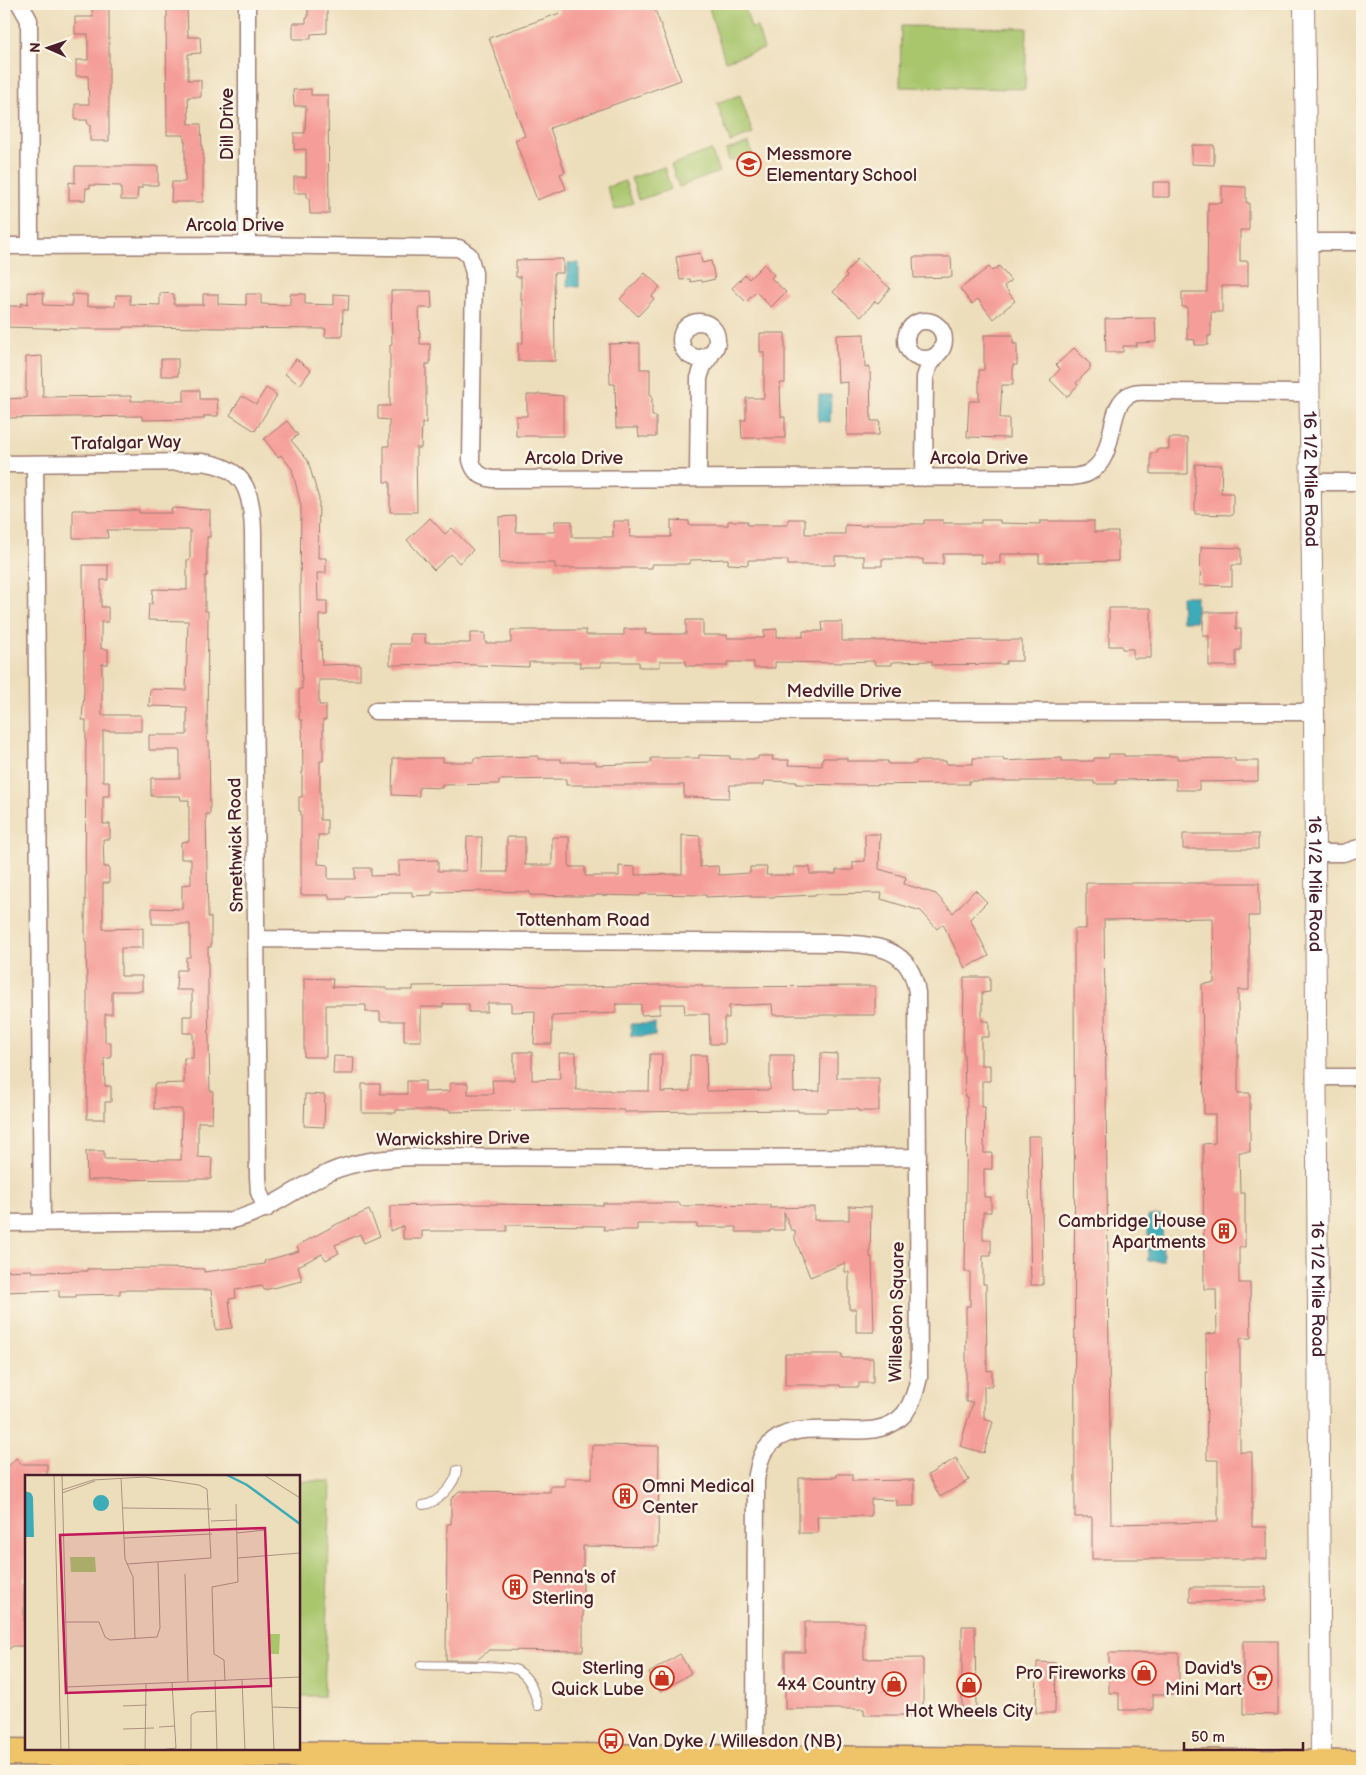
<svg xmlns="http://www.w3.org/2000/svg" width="1366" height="1775" font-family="'Balsamiq Sans',sans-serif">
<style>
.green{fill:#a9c66d;stroke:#7a724c}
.water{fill:#3cacb8;stroke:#436672}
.building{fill:#f59d98;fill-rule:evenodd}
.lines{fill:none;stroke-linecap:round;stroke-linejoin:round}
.service-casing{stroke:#9c7e73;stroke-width:10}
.minor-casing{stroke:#9c7e73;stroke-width:19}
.tertiary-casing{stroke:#9c7e73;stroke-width:22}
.primary-casing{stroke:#9c7e73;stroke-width:29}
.service{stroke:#fff;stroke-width:8}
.minor{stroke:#fff;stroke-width:16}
.tertiary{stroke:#fff;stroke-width:20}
.primary{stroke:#efc469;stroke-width:26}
.labels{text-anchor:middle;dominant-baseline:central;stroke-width:5;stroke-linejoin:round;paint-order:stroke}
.street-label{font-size:18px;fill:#4a1f2b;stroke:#fcf5e5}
.poi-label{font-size:18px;fill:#4a1f2b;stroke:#fcf5e5;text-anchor:end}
.inset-river{fill:none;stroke:#3cacb8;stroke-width:2.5}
.inset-road{fill:none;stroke:#ac9281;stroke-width:1}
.view{fill:#c2185b;fill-opacity:0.15;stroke:#c2185b;stroke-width:2.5}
.inset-edge{fill:none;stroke:#4a1f2b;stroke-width:2.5}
</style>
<rect width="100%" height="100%" fill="#fcf5e5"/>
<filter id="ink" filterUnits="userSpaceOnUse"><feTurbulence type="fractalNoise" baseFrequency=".02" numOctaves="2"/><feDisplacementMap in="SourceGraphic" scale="10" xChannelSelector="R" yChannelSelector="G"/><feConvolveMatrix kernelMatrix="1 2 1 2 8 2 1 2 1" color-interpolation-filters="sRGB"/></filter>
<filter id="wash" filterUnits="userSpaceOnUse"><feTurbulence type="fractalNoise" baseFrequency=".0096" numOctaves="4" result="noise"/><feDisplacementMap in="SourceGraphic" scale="20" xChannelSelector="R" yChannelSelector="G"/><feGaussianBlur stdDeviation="1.12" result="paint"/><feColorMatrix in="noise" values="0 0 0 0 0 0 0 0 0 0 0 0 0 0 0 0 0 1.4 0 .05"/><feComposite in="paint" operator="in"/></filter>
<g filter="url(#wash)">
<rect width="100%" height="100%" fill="#eddebb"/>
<path class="green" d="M708 4H744L751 28 757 27 764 49 725 61Z
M901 26 1027 28 1025 89 900 87Z
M740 95 753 134 730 142 717 103Z
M749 143 753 155 729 161 726 150Z
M711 150 719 172 679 187 671 165Z
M664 167 671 189 639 200 631 178Z
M625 181 633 203 615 210 607 187Z
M299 1481H331L324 1696H299Z"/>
<path class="water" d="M568 263H579V287L567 286Z
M819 395H831L830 422 818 421Z
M1181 596H1196V621H1182Z
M631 1024H655V1036H631Z
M1148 1216H1162L1163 1261H1148Z"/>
<g id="blocks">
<path class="building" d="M91 4H109V141H90V125H88L87 120H75V104H89L88 76H76V60H88V34H75V17H93Z
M167 4H187L188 37H200L201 53 188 54V80H201V97H188L189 124H201L202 150H203V202H171L172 182H185V141H184V135H167L166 17H167Z
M308 4H327V33L311 34V39H293V23H306V18H308Z
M557 4H653L681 80 550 128 565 172 560 174 566 189 537 200 515 140 525 136 489 38 560 13Z
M311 89V95H328L329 214H310L309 198H307V193H294V177H306V149L294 150V133H305L306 106H294L293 90Z
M1192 145H1214V165L1192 164Z
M75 166H158V185H142V188H138L137 200H121V186L90 185V188H86L85 200H69V182L75 183Z
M1153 182H1170V197H1153Z
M1222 186 1246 187V202L1249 203V230H1240V261H1248V286H1222V312H1211V336H1208V345H1195V340L1187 339V307H1182V292H1207L1208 203H1222Z
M700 253 702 263 711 261 715 279 702 282 701 280 691 282 690 279 680 280 676 257Z
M913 257H951L952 277 914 278Z
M563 259V273H554L555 361H518V343H523V301H521V277H516V260Z
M857 259 890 288 878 303 875 301 861 317 833 292 847 276 845 274Z
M764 264 774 275 771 278 786 292 771 307 756 292 746 302 732 288 745 275 749 279Z
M999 266 1011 281 1004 286 1015 301 993 319 978 299 972 304 960 289 989 267 992 271Z
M645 273 660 287 652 296 654 299 638 316 620 299Z
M391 291H431L432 308H419L420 344H430V364H426V423H422L421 448H416L417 512H390V482H384V446H389V420L378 419V406H390V345H392Z
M28 292 44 293 43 305 72 306V294L87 295V306H115L116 295H130V304L160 305V293L174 294V305H203V294H218V304L246 305V294H261V304L290 305V294H305V304L334 305V294L349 295 348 310H343L342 337H325L326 329 124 327V329H81L5 327V306H22L21 303 28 304Z
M1155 318 1156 342 1136 343 1137 346H1123V352H1106L1105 319Z
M760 333H785V383H780L781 417H785V438H742L741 420H746V398H764V352H760Z
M864 334 865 368 870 367 871 421H880L879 435H847L848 382 838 383 836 335Z
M984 335H1013V344H1017V365H1013V385H1002L1000 418H1009V438L967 437 969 401H979V370H984Z
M640 343V369H650V395H652V416H656V437H639L638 428H616L615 384H610L609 344Z
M1074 348 1090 364V369L1076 383 1078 385 1067 397 1050 380 1060 369 1056 365Z
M42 356 43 397 131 396V401H184V390H200V399H217L218 416H204V419L142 420V416L7 418 6 399 26 398V357Z
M161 359H178V376H161Z
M296 359 311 370 300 385 285 374Z
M266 388 277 395 255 431 230 415 242 396 256 404Z
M538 394 563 396V436H516V416H527V395H538Z
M287 421 298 435 291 440 308 461 319 499 318 558H326V573H317L318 601H327V615H319V641H321L322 665 360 664V680H319V705H326V720H323V761H320V820H327V835H318V864L328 865V879H355V868H371V876L399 875V861L438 860V871H466L467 837H482L481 872H507V837H525V865H552V837H569V867H585V876H619V866L635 867V875L682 874V835L700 836V867L718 866 719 875 750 873V867H767L766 875H794V867H810V874H836V870H853V862L865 861V834H880L879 869 906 877 904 884 936 894 953 913 975 890 987 902 970 919 989 956 965 968 943 924 937 929 921 911 881 899 882 893 815 894V895L771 897H750V895L706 897V895L641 894 640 896 596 895V896H574L530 895V892L490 891 432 892V895L412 896V892H388V893L375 894V896L346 897V899H329V895H301V811H299V797H302V772H303L302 720H299V689H302L300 591 301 506 292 469 281 455 278 457 264 439Z
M1169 438H1188V474H1151V453H1157V449H1169Z
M1195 464 1222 465 1221 493H1233V515L1195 514Z
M171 508 210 510V537H207V576H205V611H208L207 742H209L210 814H206L207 868 208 917H211V947H208V999L210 1091H213L212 1122H198V1157L212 1158 211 1179 87 1180 86 1151H104V1159L181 1160 182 1110 180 1109H154V1084L184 1083V1058H193V1033H183V1016H192V990H176L177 970H186V957H190V924H152V908L182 909V885L191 884V859H181V842L189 841V800H181L180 796H151V778H180V750H149V735H187V707L149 706 150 689 186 690 188 621 148 620 149 604H152L153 589 187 590V560H190V530H107L108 538H73V510H87V511L139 510V513H172Z
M516 516V532H555V521H572V537H613V521H629L630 537H671V520L689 521V525H728V521H747V525H788V519H805V534H845V525L866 526V524H924V520H943V523H981V520H1000V523L1040 524V521H1094V532H1118V561L1039 563V554H1000V563H981V554H943V564H923V559H882V566H864V556H835V565H788V560H748V565L728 564V559L690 560V564H652V568H555V563H500L499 517Z
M430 518 445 534 452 528 473 550 459 563 451 554 434 570 407 540Z
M1201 547 1241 548V565H1232V586L1200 585Z
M83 565H108V580H101V607H108V622H101V649H108V664H102V715H141V731H103V781H109V796H103V824H110V839H103L104 867H109V883H103V929L143 928V948H121V976H142V991H112V1014H105V1042H111V1058H104L105 1086H111V1102H105V1119H87V985L86 941H85L86 720H82L84 691Z
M1109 608H1151V658H1133V649H1122V646H1109Z
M1203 612H1236V629H1241V650H1236V666H1209V636H1203Z
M686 620H703V635H727V638H764V630L777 629V637H803V631H823L822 622H842V641L1022 640V661H1006V664L932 665V661L892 662V665H875L874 661 842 662V663L775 662V668H754V662H727V666H686V661H660V667H639V662H601V667H580V662H529V667L448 664 390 665V644H410V634H425V643H470V633H485V643H511V630H586V635H624V629H646L645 634H686Z
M1109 754H1124V756H1177V759L1235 758V761H1258V781L1199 782V790H1176V779L1116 780V784H1094V781H969V784L846 785 796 784 797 782 764 781V785H730L729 798 684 797V785H566V779L499 780V784L442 785V788L419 787V796L392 795 393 758H443V762H474V758L538 756V759H561V762H596V765L651 763V758H699V755L730 756V759H758V756H773L772 760H789L788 765 822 766V758H847V761H888V764H916V761H946V764H973V758H1003L1004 761 1062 758V761H1094V758H1109Z
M1183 834H1258V849H1183Z
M1086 883H1259V916H1249V990H1238V1093H1250V1152H1239L1240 1193H1245V1247H1239V1283H1250L1251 1338H1240V1452H1252V1527H1267V1559H1092V1517H1075L1074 929H1086ZM1213 918 1214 983 1202 984 1204 1114H1215V1143L1203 1144 1204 1289H1216L1217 1333 1206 1334 1207 1460H1218V1522L1111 1524 1104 920Z
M964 977H990V992L982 993V1021H989V1037H981V1065H990V1081H982V1107H985L984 1153H992V1169H984V1197H991V1212H983V1240H991V1256H983V1284H986L987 1371 992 1370V1386H984V1419L993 1422 984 1453 960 1446 973 1402H966V1306H970V1272H965L967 1097H965L964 1053H963Z
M304 978 333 979 332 987 386 988 387 990H413V986L495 985 575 987 659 985H702V987L875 986V1015H773L772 1004 729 1006V1018H724V1044H710L709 1014H685L684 1004H660V1014L641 1015V1004H616V1013L552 1016V1044H534L535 1011 511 1012V1003H487V1012H469V1004H443V1007H421V1041H404V1021H380V1012H366V1005H326V1057H304Z
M514 1052H532V1080L560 1079 559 1053H576V1090H610V1091H649L650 1054H662L661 1092 690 1091V1055H706L707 1091 770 1090V1055H793L794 1092 820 1091 821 1053 837 1054V1078H879V1111H858V1109H828V1112H798V1110L624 1112V1110L580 1109 450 1112V1110H396V1113H362V1084H380V1094H407V1081H425V1092L450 1091V1083H468V1094H493L492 1080H514Z
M334 1056 354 1057 353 1074H333Z
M305 1094 325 1095 324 1127 304 1126Z
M1028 1136H1041L1043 1285H1031Z
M603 1203H680V1206L770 1205V1208L814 1207V1220H849V1206L871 1207 870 1257H872L874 1332H856V1309H849V1272H845V1263L810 1277 795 1239V1230H791L784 1212V1230H770V1232H736V1227H697V1224H637V1230H604V1226L507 1225V1231H422V1239H403V1226L390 1231V1206L473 1204 603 1205Z
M369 1210 380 1236 364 1243 360 1234 335 1245 339 1253 326 1260 322 1254 298 1266 302 1281 264 1290 263 1286 235 1290 236 1298 229 1299 232 1328 216 1330 211 1290H120V1294L76 1295V1297H59V1290L4 1292V1271L32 1270V1272L87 1271V1269L162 1268 204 1269V1272L265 1264 264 1261 299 1251 297 1246 337 1224Z
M785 1354H842V1358H873V1383H859V1387H840V1385H785Z
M592 1445 659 1446 658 1547 583 1546V1651L489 1650 477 1660H446L447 1524H451V1499L459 1491 550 1492V1486H565V1478H592Z
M16 1458 21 1464H47V1476H26V1576L24 1578V1646H13L4 1653V1471Z
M956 1458 969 1480 940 1497 928 1475Z
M837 1474H852V1481L914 1480V1506H897V1500L871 1499V1516H817L818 1533H799V1478L837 1477Z
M1190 1587H1266V1601L1190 1602Z
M805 1622H864V1659L923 1658V1715H864V1709H785V1652H805Z
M962 1626H975L976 1711 962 1712Z
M1243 1641H1278V1715L1243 1714Z
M1109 1653H1179V1694H1153V1710H1119V1693H1109Z
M680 1654 691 1673 660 1692 649 1673Z
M1037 1662 1056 1663 1055 1713H1036Z"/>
</g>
</g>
<g filter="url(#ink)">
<use href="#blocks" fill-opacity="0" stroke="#9c7e73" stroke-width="1"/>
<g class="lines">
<g class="service-casing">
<path id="service" d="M423 1505C437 1504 456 1484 457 1470
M421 1665C437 1666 506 1664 517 1670 531 1678 534 1692 538 1706"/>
</g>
<g class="minor-casing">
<path id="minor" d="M20 4 29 20 30 245
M1307 242H1362
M247 245V4
M4 246 247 245 459 248 469 255 474 273 471 460C474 472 480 477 493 479L1072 477C1077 476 1083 476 1088 473 1119 458 1105 404 1131 394 1136 391 1144 392 1150 392L1309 393
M906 340a19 19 0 1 1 38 0a19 19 0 1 1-38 0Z
M681 340a18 18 0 1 1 36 0a18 18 0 1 1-36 0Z
M4 464 201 462C246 467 252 492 253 533L258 1177 259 1192 266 1209
M35 464 42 1222
M698 478 699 378 703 366 711 355
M924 478 925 377 929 366 937 355
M1310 482H1362
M375 711 1314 712
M1314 853H1343L1362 847
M257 939 836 943C875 945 911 946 917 993L919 1377C916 1390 913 1402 905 1413 872 1453 797 1406 765 1450 759 1459 758 1470 756 1480L755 1759
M1315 1077H1362
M4 1223 229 1221C269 1212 294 1189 330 1172 356 1161 382 1159 409 1157L683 1158 917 1157"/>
</g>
<g class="tertiary-casing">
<g id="tertiary">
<path id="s1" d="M1304 4 1314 712 1321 1764"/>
</g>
</g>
<g class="primary-casing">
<path id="primary" d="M4 1752 1362 1764"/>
</g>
<use href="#service" class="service"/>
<use href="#minor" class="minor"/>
<use href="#tertiary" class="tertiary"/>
<use href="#primary" class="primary"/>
</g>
</g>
<defs>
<g id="school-ring" transform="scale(1.25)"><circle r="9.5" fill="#fcf5e5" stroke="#c8321e" stroke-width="1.5"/><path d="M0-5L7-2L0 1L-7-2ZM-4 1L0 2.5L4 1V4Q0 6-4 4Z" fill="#c8321e"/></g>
<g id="building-ring" transform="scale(1.25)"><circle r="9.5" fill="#fcf5e5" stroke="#c8321e" stroke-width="1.5"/><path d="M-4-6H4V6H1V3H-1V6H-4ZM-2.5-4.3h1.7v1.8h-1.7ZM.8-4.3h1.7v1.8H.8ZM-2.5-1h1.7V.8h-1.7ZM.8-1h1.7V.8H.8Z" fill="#c8321e"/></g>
<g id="shop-ring" transform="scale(1.25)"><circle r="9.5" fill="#fcf5e5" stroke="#c8321e" stroke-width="1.5"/><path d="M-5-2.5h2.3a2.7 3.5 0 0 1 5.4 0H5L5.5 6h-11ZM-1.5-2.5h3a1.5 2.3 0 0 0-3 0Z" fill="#c8321e"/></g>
<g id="supermarket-ring" transform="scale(1.25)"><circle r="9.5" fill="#fcf5e5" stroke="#c8321e" stroke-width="1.5"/><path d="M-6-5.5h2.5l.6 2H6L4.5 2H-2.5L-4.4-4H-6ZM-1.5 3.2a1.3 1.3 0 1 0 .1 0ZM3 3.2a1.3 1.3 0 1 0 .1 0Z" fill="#c8321e"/></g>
<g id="bus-ring" transform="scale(1.25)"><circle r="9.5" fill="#fcf5e5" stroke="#c8321e" stroke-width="1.5"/><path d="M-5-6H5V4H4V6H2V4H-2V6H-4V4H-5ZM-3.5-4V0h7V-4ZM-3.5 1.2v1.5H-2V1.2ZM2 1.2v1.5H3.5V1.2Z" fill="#c8321e"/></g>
</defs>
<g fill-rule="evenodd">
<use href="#school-ring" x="749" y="164"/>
<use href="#building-ring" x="1224" y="1231"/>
<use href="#building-ring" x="625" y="1496"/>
<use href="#building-ring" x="515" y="1587"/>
<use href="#shop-ring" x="1144" y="1673"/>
<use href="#shop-ring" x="662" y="1678"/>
<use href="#supermarket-ring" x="1260" y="1678"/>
<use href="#shop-ring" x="894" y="1684"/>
<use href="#shop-ring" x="969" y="1685"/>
<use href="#bus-ring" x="611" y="1741"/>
</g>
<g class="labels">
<g class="street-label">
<text transform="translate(227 124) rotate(-90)">Dill Drive</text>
<text x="235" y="225">Arcola Drive</text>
<text transform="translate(126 443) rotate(-1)">Trafalgar Way</text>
<text x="574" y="458">Arcola Drive</text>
<text x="979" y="458">Arcola Drive</text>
<text stroke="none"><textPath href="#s1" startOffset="475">16 1/2 Mile Road</textPath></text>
<text x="844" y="691">Medville Drive</text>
<text transform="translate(236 845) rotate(-91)">Smethwick Road</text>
<text stroke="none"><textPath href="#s1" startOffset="880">16 1/2 Mile Road</textPath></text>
<text x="583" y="920">Tottenham Road</text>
<text transform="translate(453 1139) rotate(-1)">Warwickshire Drive</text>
<text stroke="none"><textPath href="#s1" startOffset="1285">16 1/2 Mile Road</textPath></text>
<text transform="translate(897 1312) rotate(-89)">Willesdon Square</text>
</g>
<g class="poi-label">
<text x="766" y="154" text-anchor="start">Messmore<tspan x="766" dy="21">Elementary School</tspan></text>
<text x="1206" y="1221">Cambridge House<tspan x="1206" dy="21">Apartments</tspan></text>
<text x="642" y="1486" text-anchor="start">Omni Medical<tspan x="642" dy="21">Center</tspan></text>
<text x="532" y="1577" text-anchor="start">Penna's of<tspan x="532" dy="21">Sterling</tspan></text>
<text x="644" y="1668">Sterling<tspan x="644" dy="21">Quick Lube</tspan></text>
<text x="1242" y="1668">David's<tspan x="1242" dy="21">Mini Mart</tspan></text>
<text x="1126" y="1673">Pro Fireworks</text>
<text x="876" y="1684">4x4 Country</text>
<text x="969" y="1711" text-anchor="middle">Hot Wheels City</text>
<text x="628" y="1741" text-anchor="start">Van Dyke / Willesdon (NB)</text>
</g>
</g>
<g transform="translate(25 1475)">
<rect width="275" height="275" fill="#eddebb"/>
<path d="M45 82H70L71 97H46ZM244 159H255L254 179H244Z" fill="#a9c66d"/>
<path d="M0 16 6 18 8 22 9 62H0ZM68 28a8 8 0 1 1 16 0a8 8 0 1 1-16 0Z" fill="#3cacb8"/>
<path class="inset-river" d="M202 0 222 10 275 49"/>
<path class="inset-road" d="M29 0 36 275M37 0 44 275M239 0 275 23M96 3 100 84 108 102 110 164M37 15 68 5 120 2 174 10 182 14 186 83 102 89M37 18 70 6M98 33 186 34M186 46 211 45M212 58 240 55M99 63 187 59M213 83 275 78M160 99 163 207M40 147H74L80 162 85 165 132 162 135 153 133 87M246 203 249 275M217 205 220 275M190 206 192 275M200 206 199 185 189 179 187 112 213 107 211 29M42 212 275 202M98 231 122 230M247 232 275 233M134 252 150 251M98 254 129 253M120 275 121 209M135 275 151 273 147 208M166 275V240L171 237 191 236"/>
<path class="view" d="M240 53 246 211 41 218 35 60Z"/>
<rect width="275" height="275" class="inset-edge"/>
</g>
<rect width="1366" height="1775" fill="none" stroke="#fcf5e5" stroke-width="20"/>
<g transform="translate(48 48) rotate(272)" stroke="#fcf5e5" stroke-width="4" paint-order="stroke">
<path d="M0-4L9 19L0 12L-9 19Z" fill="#4a1f2b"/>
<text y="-8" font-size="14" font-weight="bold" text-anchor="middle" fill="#4a1f2b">N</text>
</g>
<path d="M1184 1742v8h119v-8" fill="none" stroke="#4a1f2b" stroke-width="2.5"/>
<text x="1191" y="1742" font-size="15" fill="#4a1f2b" stroke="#fcf5e5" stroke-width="4" paint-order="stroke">50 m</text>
</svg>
